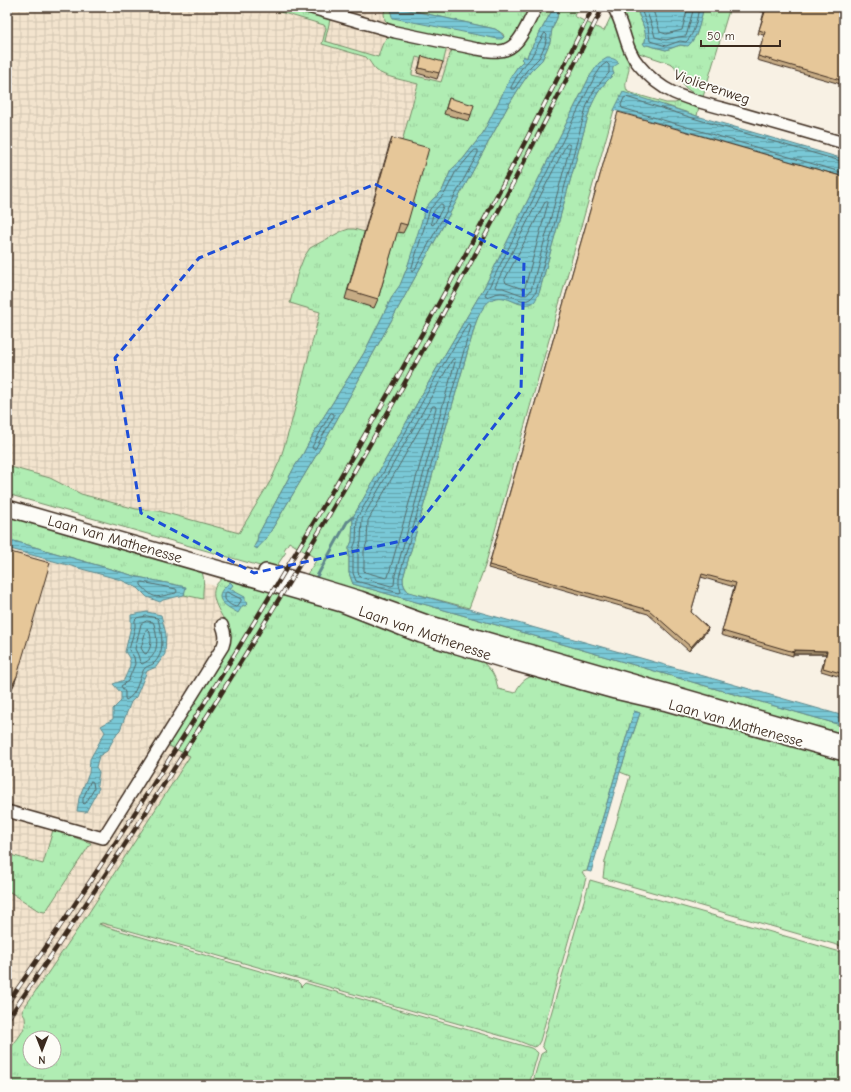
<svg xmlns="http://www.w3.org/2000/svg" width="851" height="1092" font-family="'Comic Neue',sans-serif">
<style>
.industrial{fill:url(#industrial-grid)}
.grass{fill:url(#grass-tufts);stroke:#768c68;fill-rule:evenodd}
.water{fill:url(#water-rules);stroke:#60898c}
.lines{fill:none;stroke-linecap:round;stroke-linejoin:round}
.shore{stroke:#546968;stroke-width:1}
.stream{stroke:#60898c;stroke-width:3}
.street-casing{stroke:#3b2a1e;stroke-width:14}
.secondary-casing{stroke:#3b2a1e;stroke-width:18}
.street{stroke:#fdfcf7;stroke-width:11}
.secondary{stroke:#fdfcf7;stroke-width:15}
.rail-casing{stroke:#3b2a1e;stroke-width:4.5}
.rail{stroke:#fdfcf7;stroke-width:3;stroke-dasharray:9;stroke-linecap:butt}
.wall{fill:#c6ab84;stroke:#3b2a1e}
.shaded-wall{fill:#a18b6b;stroke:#3b2a1e}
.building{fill:#e6c799;stroke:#3b2a1e}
.marked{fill:none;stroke:#1d4ed8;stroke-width:3;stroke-dasharray:8 5;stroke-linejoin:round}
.labels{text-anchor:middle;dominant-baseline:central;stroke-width:3.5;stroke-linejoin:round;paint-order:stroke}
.street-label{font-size:15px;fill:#3b2a1e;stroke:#fdfcf7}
</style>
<defs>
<pattern id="industrial-grid" width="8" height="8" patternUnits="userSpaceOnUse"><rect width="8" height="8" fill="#f3e4ce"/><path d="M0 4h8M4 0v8" fill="none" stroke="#d1c4b0"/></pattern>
<pattern id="grass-tufts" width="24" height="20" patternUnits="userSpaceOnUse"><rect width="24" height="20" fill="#b0edb3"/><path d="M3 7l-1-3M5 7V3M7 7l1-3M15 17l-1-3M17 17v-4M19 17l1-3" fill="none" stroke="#98cb9a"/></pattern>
<pattern id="water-rules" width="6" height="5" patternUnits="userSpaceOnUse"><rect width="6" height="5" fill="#79c8d6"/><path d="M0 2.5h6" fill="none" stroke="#64a3ad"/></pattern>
</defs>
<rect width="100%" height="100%" fill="#f8f1e4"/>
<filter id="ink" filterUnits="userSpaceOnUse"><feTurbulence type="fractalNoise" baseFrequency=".025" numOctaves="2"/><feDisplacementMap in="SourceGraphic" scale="8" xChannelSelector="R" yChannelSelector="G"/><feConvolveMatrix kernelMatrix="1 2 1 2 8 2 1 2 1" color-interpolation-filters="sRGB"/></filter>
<g filter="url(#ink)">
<path class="industrial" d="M7 7H543L241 546 7 480Z
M7 525 314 615 41 1038H30L11 1085H7Z"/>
<path class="grass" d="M263 7H291L324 16 330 20 325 41 378 57C381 49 382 41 390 35L445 47 446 51 443 63 441 64 416 57 412 73V75L441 82 450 54 453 49 511 53 519 48 524 41 535 21 544 8 554 7 528 54 526 59H522L524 61 518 66 512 75 483 133 463 159 451 170 442 191 438 195 433 199 400 286 393 295 364 353 316 429 303 454 295 466 258 535 257 541 254 547 260 544 266 539 330 432 424 261 508 106 521 85 530 72 542 60 550 42 552 29 557 18 559 7H578L574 16 604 31 612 14C617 27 620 41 624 53 626 57 629 61 629 65 630 74 622 84 628 92L666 103H675L680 101 699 106 697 116 665 105 614 110 485 566 469 608 409 592C404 587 403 584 403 578L476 322C480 311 487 296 502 297 508 298 514 302 520 304L539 293 590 109C596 94 602 85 614 74L612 70 613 67 590 76 485 286 434 373 382 466 353 517 352 541 349 548V573L353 584C517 630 680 679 844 726V740L304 579 317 559 289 542 284 550 286 552 274 570 7 494V466L50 478 81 494 136 509 159 511 239 533 271 480 280 460 291 424 320 312 290 303 297 275 304 257 310 248 340 232 349 229H354L376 235 418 84C408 81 383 77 376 70 372 66 370 61 366 57L322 44 326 28 324 25Z
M385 7H532L514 38 508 43 496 46 424 33 394 26 389 24 385 20 384 14ZM396 7 495 29 503 34 504 37 502 39Z
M618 7H636C639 17 648 31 645 42L647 45 666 50 680 45 685 46 696 36 704 7H730L703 97C697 95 690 92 685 87 679 80 680 71 672 64L636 52Z
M7 511 201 570C206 579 202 590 203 599L184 595 185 587 138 577 7 539Z
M226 576 360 613 393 633 440 650 475 659 483 662 492 672 496 680 498 689 515 693C520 683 525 677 537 675L844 758V947L603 878 605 861 630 776 620 772 640 713 634 711 587 871 582 872 586 878 540 1041 537 1046 534 1047 516 1040 102 923 99 924 107 927 298 982 300 984 301 987 305 983 531 1048 536 1051 538 1053 529 1085H7C7 1078 5 1058 8 1053 14 1040 33 1027 22 1011L86 917 190 756 167 745 228 627C219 609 202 590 226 576ZM30 1038H54V1062H30Z
M53 830 91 843 46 911 45 912 39 911 7 890V854L43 864Z
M590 880 844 953V1085H532L541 1054 546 1051 544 1049 542 1045Z"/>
<path class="water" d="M396 7 495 29 500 32 504 37 502 39H498L393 18C390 14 391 9 396 7Z
M554 7H559L557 18 552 29 550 42 542 60 530 72 521 85 508 106 424 261 330 432 266 539C263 543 260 545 257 549L254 547 257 541 258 535 295 466 303 454 316 429 364 353 393 295 400 285 407 268 426 207 433 199 438 195 442 191 451 170 463 159 483 133 512 75 518 66 523 61 521 59 524 56 527 58 528 54Z
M636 7H704C700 20 699 36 688 46L680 45 666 50 647 45 645 46 643 43 645 42C648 31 639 17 636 7Z
M607 58C613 58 615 59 619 63 613 67 611 68 614 74 602 85 596 94 590 109L539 293C538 295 536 299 535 301 518 317 496 272 476 322L403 578C403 584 404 588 409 592L844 716V726C680 679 517 630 353 584L349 573V548L352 541 353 517 382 466 434 373 485 286 590 76 599 63Z
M623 92 697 116 844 159V177L614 110Z
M7 539 138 577 186 587 184 595 163 600 160 602 147 597 138 588 121 580 7 548Z
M230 582 233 585 230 589 245 597V601L248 603 245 606 243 605 238 613C230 608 213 601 223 589 225 586 228 585 230 582Z
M147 612 161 615 166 634 165 654 156 667 147 671 136 697 131 702 120 730 117 733 107 751 99 756 96 767 99 772 97 785 99 788 86 812 77 811 79 798 89 773 90 759 105 732 101 726 113 719V709L121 701V693L113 684 124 680C129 667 134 663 125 652L131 626V615Z
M634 711 640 713 620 772 591 872 587 871Z"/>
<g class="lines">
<path class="shore" d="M640 7 648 27 650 41 666 46 680 41 686 42C695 34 697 18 699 7
M645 7 652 26 655 37 666 40 678 37 686 36 687 33 694 7
M652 7 660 32 666 34 682 30 688 7
M545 33 547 35 545 45 539 58 527 70 514 89H511V87L521 69 530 59Z
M607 63 609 65V73C597 86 592 91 586 108L536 292C525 310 516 294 501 293 496 293 490 296 486 297L485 295 555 156 594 78 602 66Z
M568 144 570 145V147L531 290 528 294 526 295H522L503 288H496L495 286 566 145Z
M475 150H478V153L414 271 412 272 411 270 430 209 445 193 455 173Z
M844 162 696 119 626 97 624 98 621 105 622 108 844 173
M546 201H548V203L525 287 523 289 506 283 505 280Z
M441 204 443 205V207L434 224 432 225 431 222 434 211Z
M468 324H470L471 326 399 577V584L401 592 399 593 356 581 353 573V549L356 541 357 518 386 468 437 375Z
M454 359 455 362 395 575 394 585 391 586 360 577 358 572V550L361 542 362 519 452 360Z
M433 406H435L436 408 388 577 386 578 365 572 364 571V551L367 542 368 521Z
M332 413 334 414V416L315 449H313L312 447 330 414Z
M142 582 176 589 177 591 176 593C156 597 155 601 141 585V583Z
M227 592 241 599V601L237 607C233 607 227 603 225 599V594Z
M147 616 157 618 158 619C162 634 166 653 153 664 150 666 145 666 143 671 138 680 137 695 126 700L125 698V692L121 686 128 681 135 664 134 657 129 650 135 627V620L137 618Z
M147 621 153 622 154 624C158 640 160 656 142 664L140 662 138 655 135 649 141 624Z
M147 629 149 630C152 638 152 648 146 654L144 653 141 648 146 630Z
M91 781 93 782 94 789 86 803 84 804 83 803V799Z"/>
<path class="stream" d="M316 578 347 522 353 517"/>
<g class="street-casing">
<path id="street" d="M308 7 395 32 477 49C484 50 492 52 499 51 521 50 527 21 537 7
M613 7C625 25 624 48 639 65 648 76 661 87 674 93 692 101 714 106 733 111 770 122 807 132 844 143
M7 811 103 838 130 795 223 646C226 638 225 633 222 625"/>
</g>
<g class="secondary-casing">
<path id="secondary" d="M7 508 342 604 421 635 507 661 615 691 667 703 844 753
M266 572 301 581 360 599 427 623 841 742"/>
</g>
<use href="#street" class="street"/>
<use href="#secondary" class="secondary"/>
<g class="rail-casing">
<path id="rail" d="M7 1004C106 861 200 714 289 564 398 382 500 197 593 7
M7 1020C230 698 429 358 603 7"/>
</g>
<use href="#rail" class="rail"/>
</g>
<path class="wall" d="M507 7H517L516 8 513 9 508 8Z
M747 7H844V85L757 60 764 35 758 34 764 12Z
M422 56 439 73 437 79 417 73Z
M449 98 471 115 469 121 444 114Z
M617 116 844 177V678L821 671 826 654H793V656L721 635 734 587 701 577 691 612 708 628 707 631 689 651 648 614 488 568Z
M392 138 407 225 403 233 397 232 378 299 374 308 345 299 389 146Z"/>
<path class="shaded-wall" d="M514 7H517L516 8 513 9Z
M708 628 707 631 689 651 691 647Z
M794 650 827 651 826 654H793Z
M17 676 14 685 10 692 7 695V689Z"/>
<path class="building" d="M760 7H844V81L758 56 765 32 759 30 766 9Z
M422 56 443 62 439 73 419 68Z
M449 98 474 105 471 115 446 108Z
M618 112 844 177V674L823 668 827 651 794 650V652L722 631 736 583 702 574 691 612 708 628 691 647 649 610 489 565Z
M392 138 429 148 407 225 400 223 378 299 348 290Z
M7 551 50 563 17 676 13 684 7 689Z"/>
</g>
<path class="marked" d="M375 184 524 262 521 391 406 540 254 573 141 513 115 358 199 258Z"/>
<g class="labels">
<g class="street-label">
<text transform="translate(712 87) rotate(19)">Violierenweg</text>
<text transform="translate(115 539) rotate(16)">Laan van Mathenesse</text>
<text transform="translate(425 633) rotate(19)">Laan van Mathenesse</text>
<text transform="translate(736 723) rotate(16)">Laan van Mathenesse</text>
</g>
</g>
<rect width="851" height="1092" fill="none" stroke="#fdfcf7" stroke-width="24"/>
<rect x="12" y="12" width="827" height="1068" fill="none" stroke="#3b2a1e" stroke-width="1.5" filter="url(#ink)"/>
<g transform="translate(42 1050) rotate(180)"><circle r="19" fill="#fdfcf7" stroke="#afa8a0"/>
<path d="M0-3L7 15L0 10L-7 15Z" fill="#3b2a1e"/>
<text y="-6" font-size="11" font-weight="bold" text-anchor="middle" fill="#3b2a1e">N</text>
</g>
<path d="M701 40v6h79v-6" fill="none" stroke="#3b2a1e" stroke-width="2"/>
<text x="707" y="40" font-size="12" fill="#3b2a1e" stroke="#fdfcf7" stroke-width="3" paint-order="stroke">50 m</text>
</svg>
